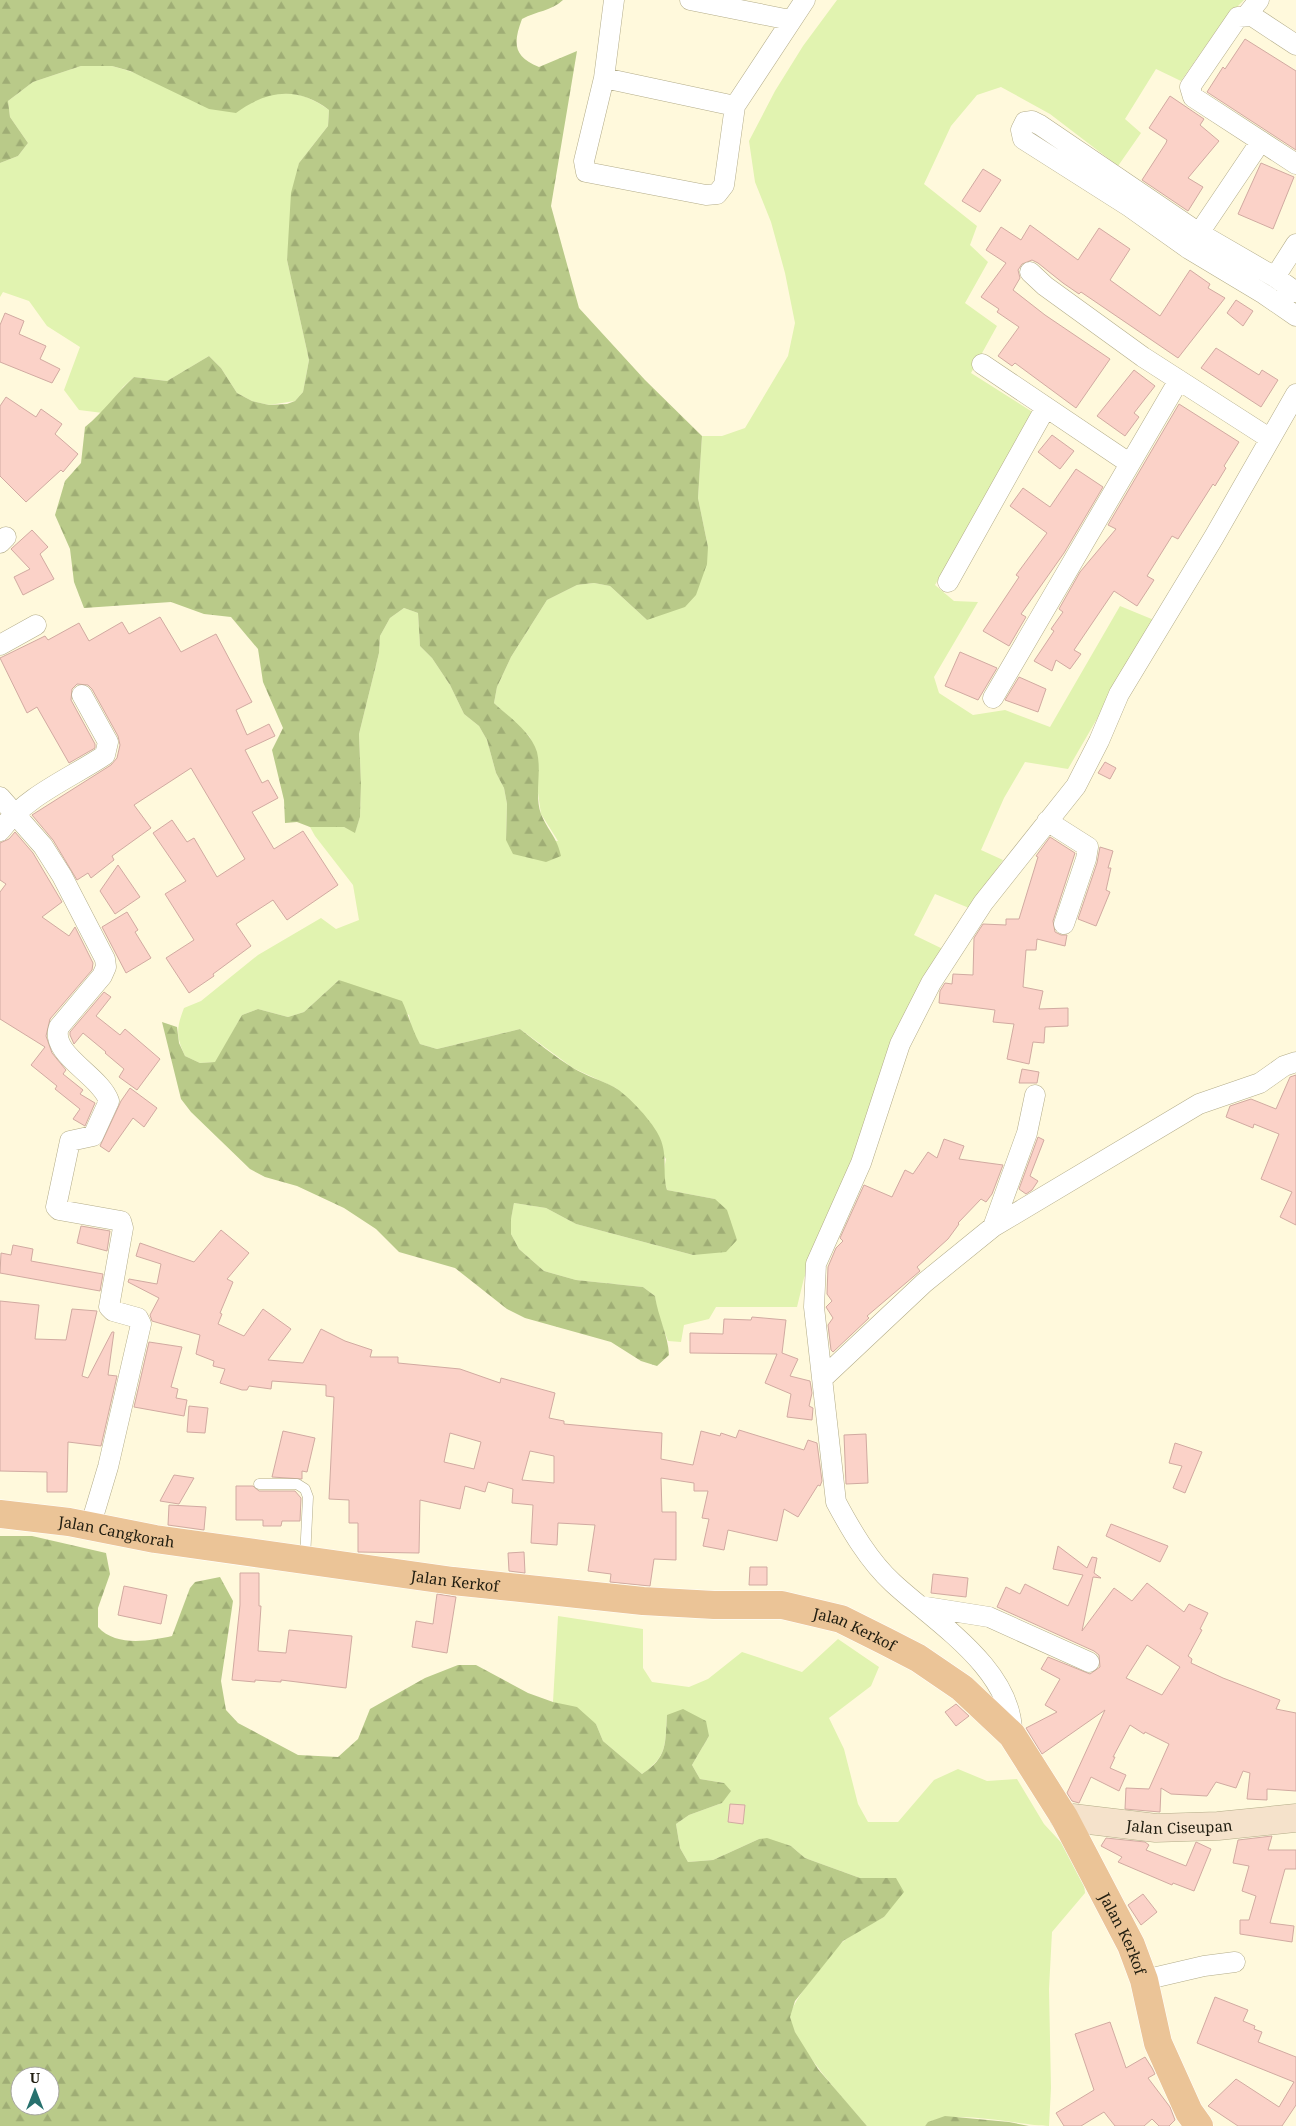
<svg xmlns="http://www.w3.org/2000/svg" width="1296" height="2126" font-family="'Noto Serif',serif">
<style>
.green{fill:#e1f3b0}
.forest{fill:url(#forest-firs);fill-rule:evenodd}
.building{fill:#fbd2c8;stroke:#d1aaa1;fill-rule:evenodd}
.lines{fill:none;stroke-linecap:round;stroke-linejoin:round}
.service-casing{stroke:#b3ac89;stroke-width:11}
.minor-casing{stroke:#b3ac89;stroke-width:21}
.secondary-casing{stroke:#b3ac89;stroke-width:29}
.primary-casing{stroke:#fff;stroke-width:29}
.service{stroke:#fff;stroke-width:10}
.minor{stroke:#fff;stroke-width:20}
.secondary{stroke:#f5e2cb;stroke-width:28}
.primary{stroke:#ebc497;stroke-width:28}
.labels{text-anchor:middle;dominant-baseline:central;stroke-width:5;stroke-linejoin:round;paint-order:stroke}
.street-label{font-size:15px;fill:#201d10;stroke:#fff}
</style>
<defs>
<pattern id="forest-firs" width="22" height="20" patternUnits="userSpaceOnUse" patternTransform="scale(1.25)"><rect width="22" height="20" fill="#b9ca89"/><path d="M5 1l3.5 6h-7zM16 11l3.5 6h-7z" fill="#9fad75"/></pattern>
</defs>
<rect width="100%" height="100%" fill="#fff9dc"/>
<path class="green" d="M837 0H1244L1223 21 1181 81 1156 69 1125 119 1141 133 1118 166 1050 114 1001 87 977 95 951 126 924 184 977 226 970 245 988 262 965 303 997 326 971 373 1034 413 935 585 954 601 978 602 934 677 939 693 973 715 1005 710 1050 727 1120 606 1154 620 1068 769 1025 762 1004 798 981 850 1003 860 969 908 935 894 914 935 947 951 804 1278 797 1307H716L709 1319 684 1325 681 1342 668 1341 657 1312 655 1296 643 1287 576 1280 544 1271 519 1249 511 1234V1218L514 1203 546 1208 576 1224 693 1255 715 1199 667 1190 663 1175 666 1159 616 1088 573 1068 520 1029 437 1049 420 1044 412 1031 409 1015 339 980 304 1012 288 1017 258 1009 242 1015 216 1062 200 1063 185 1056C176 1036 176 1029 184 1008L201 1001 258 955 321 918 336 929 359 920 353 885 315 836 310 827H344L355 832 360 817 361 784 359 734 379 653 380 636 390 618 404 608 418 613 420 646 432 658 450 685 464 714 479 726 487 740 496 773 504 788 507 804 506 839 558 841 541 814 530 737 494 703 497 687 511 657 547 600 577 585 594 583 610 586 647 620 708 547 698 498 702 436H722L745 428 788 356 795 323 785 273 771 222 755 182 749 141 775 91 803 46Z
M81 66H112L129 71 236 112C269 89 296 86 329 110L328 126 299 163 287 260 309 360 303 392 295 401 269 405 252 401 237 393 221 368 209 356 167 381 134 377 123 387 103 413 79 410 64 390 80 347 47 326 29 301 3 292 0 297V163L18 156 28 143 10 117 8 101 33 82Z
M558 1616 643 1629V1668L652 1682 689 1687 708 1679 742 1652 802 1672 838 1639 879 1667 871 1686 829 1718 844 1749 858 1804 868 1822H898L934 1780 958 1769 987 1781 1017 1779 1044 1824 1082 1865 1085 1893 1052 1932 1049 1989 1051 2088 1049 2126C1021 2126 943 2106 925 2126H867C849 2105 792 2043 790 2017 789 2005 834 1948 845 1940 857 1931 871 1924 884 1917L896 1879 860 1878 805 1858 791 1846 759 1839 713 1860 688 1862 680 1848 676 1824 689 1815 722 1803 724 1783 700 1779 692 1765 709 1736 667 1715C665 1744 668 1756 642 1774L603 1741 596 1724 553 1702Z"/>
<path class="forest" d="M0 0H563C551 11 537 11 522 19 513 43 513 57 539 67L577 51 551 206 579 308 645 380 702 436 698 498 708 547 707 564 696 595 685 607 647 620 610 586 594 583 577 585 547 600 511 657 497 687 494 703C509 717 531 732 537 752 542 772 534 795 541 814 548 831 557 837 561 856L546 862 513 854 506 840 507 804 504 788 496 773 487 740 479 726 464 714 450 685 432 658 420 646 418 613 404 608 390 618 380 636 379 653 359 734 361 784 360 817 355 833 344 827H310L297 822 285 823 284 800 272 750 283 728 263 682 258 649 231 617 204 614 171 602 84 608 74 582 70 549 55 515 65 481 81 463 85 427C104 412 116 393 134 377L167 381 209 356 221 368 237 393 252 401 269 405 287 404 295 401 303 392 309 360 287 260 291 193 299 163 328 126 329 110C298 86 267 90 236 113L209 109 130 71 112 66H81L33 82 8 101 10 117 28 143 18 156 0 163Z
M339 980 402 1001C409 1016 412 1030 420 1044L437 1049 520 1029C537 1042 554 1056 573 1068 586 1076 601 1080 614 1087 628 1095 654 1123 660 1138 668 1156 662 1172 667 1190L715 1199 727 1210 737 1240 726 1252 693 1255 576 1224 546 1208 514 1203 511 1219V1234L519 1249 544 1271 576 1280 643 1287 655 1296C658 1317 668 1335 669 1355L657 1366 641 1361 611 1342 525 1318 507 1309 455 1268 399 1252 376 1229 344 1208 297 1186 265 1177 250 1169 191 1112 181 1099 162 1022 177 1027 179 1043 185 1056 200 1063 215 1062 242 1015 258 1009 288 1017 304 1012Z
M0 1536H32L106 1553 110 1574 98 1608V1627C116 1647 149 1641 172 1636L190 1588 195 1582 220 1577 233 1601 221 1681 226 1710 238 1723 298 1755 338 1757 358 1739 370 1709 425 1678 458 1665H476L528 1693 553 1702 577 1707 596 1724 603 1741 642 1774C668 1757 665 1744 667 1715L683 1709 706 1721 709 1736 692 1765 700 1779 724 1783 731 1791 722 1803 689 1815 676 1824 680 1848 688 1862 713 1860 759 1839 767 1838 791 1846 805 1858 860 1878H896L904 1892 884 1917 843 1941 795 2001 790 2017 795 2032 818 2069 867 2126H0ZM20 2076H50V2106H20Z
M945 2116 1009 2122 1029 2126H925L928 2122Z"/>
<path class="building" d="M1245 39 1296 71V150L1207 92 1223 67 1225 69Z
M1170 96 1204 119 1200 125 1219 141 1188 178 1203 187 1188 211 1142 180 1166 143 1167 140 1149 128Z
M1261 163 1294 177 1273 229 1238 214Z
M983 169 1001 180 980 212 962 201Z
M1030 225 1078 260 1099 228 1130 249 1110 280 1160 316 1190 270 1210 284 1208 288 1225 298 1178 358 1081 292 1079 294 1063 283 1038 263 1032 260 1022 264 1018 270 1020 278 1013 290 1045 315 1110 359 1076 408 1015 363 1012 366 998 356 1019 327 997 312 999 309 981 297 1006 263 986 250 1001 227 1021 240Z
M1236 300 1253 311 1243 326 1227 313Z
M5 313 24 321 19 334 46 346 40 359 60 369 52 383 0 362V325Z
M1216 348 1259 375 1262 370 1278 380 1261 407 1201 368Z
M1134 370 1155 386 1134 413 1139 417 1125 436 1097 416Z
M6 397 36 417 41 409 62 424 55 434 78 454 63 472 61 470 26 502 0 476V406Z
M1179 404 1239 442 1224 466 1226 468 1215 486 1213 484 1178 539 1172 536 1147 576 1154 580 1137 606 1114 591 1074 650 1081 654 1070 669 1056 660 1052 671 1034 661 1054 631 1051 629 1063 612 1059 609 1080 572 1116 529 1108 525Z
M1052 435 1074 451 1060 469 1038 452Z
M1076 469 1103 487 1064 553 1021 614 1026 617 1009 646 983 631 1019 577 1016 575 1047 533 1010 506 1023 488 1050 507Z
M32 530 48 547 40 554 54 579 23 595 14 577 30 569 11 549Z
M160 617 181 652 216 634 252 702 236 710 247 735 269 724 275 736 245 750 262 783 268 780 278 798 252 812 274 849 303 831 338 885 287 920 273 900 236 924 251 946 213 974 214 976 189 993 166 958 194 940 165 894 186 881 153 833 172 820 187 842 194 838 217 877 245 859 191 768 134 805 151 828 112 856 114 860 91 878 88 873 77 880 53 840 32 815 111 765 117 758 120 745 118 736 92 689 88 685 77 684 72 689 71 700 95 744V748L69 763 37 707 27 713 0 658 45 636 48 640 79 623 89 641 122 622 129 634Z
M960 652 997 668 978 700 945 686Z
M1019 677 1046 689 1038 712 1005 700Z
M1105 762 1116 768 1110 779 1098 773Z
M15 832 33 853 62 902 42 917 69 936 75 927 93 963 92 970 50 1019 46 1036 52 1053 66 1070 63 1074 83 1090 80 1094 95 1103 85 1126 73 1119 80 1109 55 1089 57 1086 31 1065 45 1047 0 1019V892L6 884 0 880V843L9 839Z
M1050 837 1075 853 1053 921 1055 932 1061 935H1067L1065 946 1037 939 1036 950H1026L1023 987 1043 991 1039 1009 1068 1008V1026L1045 1027 1044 1043 1033 1042 1029 1064 1007 1059 1014 1024 993 1022 995 1010 939 1003 940 991 945 983 952 984 953 974 973 975 974 938 983 924 1006 925V919H1019L1038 857 1036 856Z
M1100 847 1113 851 1108 868H1111L1106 890 1110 892 1096 926 1078 919 1097 863Z
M118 865 140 897 115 914 100 891Z
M127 912 138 930 135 932 151 958 126 973 102 927Z
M104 992 111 997 96 1016 120 1035 125 1029 160 1059 137 1090 119 1077 124 1069 105 1053 106 1052 83 1033 74 1044 70 1035V1032Z
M1022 1069 1039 1072 1037 1083H1019Z
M1296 1075V1225L1280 1217 1292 1192 1261 1179 1279 1134 1254 1124 1253 1128 1226 1117 1230 1106 1251 1099 1276 1109 1290 1077Z
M130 1088 157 1108 144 1127 133 1118 109 1152 100 1146 121 1101Z
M1038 1137 1044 1140 1030 1176 1038 1181 1032 1190 1026 1194 1019 1189Z
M944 1139 964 1146 959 1159 1003 1165 992 1194 986 1202 981 1199 958 1223 959 1224 948 1239 917 1267 920 1271 867 1316 869 1318 833 1352 831 1350 828 1325 833 1318 826 1307 832 1301 827 1294 828 1267 836 1248 843 1241 840 1238 864 1185 892 1197 905 1170 913 1174 928 1152 937 1158Z
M81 1226 110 1231 107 1251 77 1243Z
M221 1230 249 1253 227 1279 233 1282 220 1313 222 1314 218 1324 244 1336 263 1309 291 1329 268 1360 303 1363 321 1329 345 1341 372 1350 370 1357H398V1363L460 1369 500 1383 501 1378 555 1393 549 1418 564 1421V1424L662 1433 661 1459 693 1465 701 1431 720 1436 721 1433 736 1438 739 1430 804 1450 808 1440 817 1443 822 1481 820 1486 818 1485 798 1517 784 1509 777 1541 728 1530 724 1550 703 1546 709 1519 702 1518 708 1491H694V1483L661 1478 662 1512H676V1560L654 1559 650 1586 610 1582 611 1574 588 1571 595 1525 558 1523 557 1545 531 1543 533 1505 512 1503 513 1489 488 1482 485 1492 465 1486 460 1509 420 1500 419 1553 358 1552V1523H349V1500L329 1499 334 1397 326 1396V1385L272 1381 271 1389 249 1386 247 1390H242L220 1383 225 1369 213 1366 214 1361 196 1354 200 1335 152 1321 150 1315 159 1298 128 1282 129 1279 157 1284 161 1264 136 1256 140 1243 194 1262ZM450 1433 481 1442 474 1469 444 1462ZM530 1451 554 1456V1483L522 1480Z
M13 1245 33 1249 31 1261 103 1274 100 1291 0 1273 1 1253 11 1255Z
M0 1301 39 1305 35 1339 66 1340 72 1309 97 1311 82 1376 88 1378 112 1332H114L108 1375 117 1376 101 1446 68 1442 67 1492H47V1472L0 1471Z
M752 1317 786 1320 782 1353 798 1359 790 1376 810 1381 812 1393 809 1406 813 1408 812 1420 787 1417 791 1394 765 1383 777 1354 690 1353V1333L723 1334 724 1319 751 1320Z
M149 1342 182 1347 171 1387 178 1389 176 1398 187 1400 184 1416 134 1407Z
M189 1406 208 1408 205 1433 187 1432Z
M283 1431 315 1438 307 1472 302 1471V1479L272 1477Z
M866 1434 868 1483 846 1484 844 1435Z
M1175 1443 1202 1452 1185 1493 1173 1488 1182 1466 1169 1463Z
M174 1475 194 1478 179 1504 160 1501Z
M236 1486H253L259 1491H295L301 1498 300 1521H282L281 1526H263V1520H236Z
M169 1505 206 1507 204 1530 168 1525Z
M1111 1524 1168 1546 1160 1562 1106 1536Z
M1058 1546 1087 1568 1092 1557 1097 1558 1094 1573 1101 1578 1093 1577 1082 1631 1114 1588 1132 1601 1147 1583 1184 1612 1189 1604 1208 1613 1200 1629 1202 1630 1188 1656 1192 1659 1191 1663 1223 1678 1280 1700 1276 1709 1296 1713V1791L1267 1789V1800L1247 1799 1250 1773 1243 1771 1236 1788 1216 1782 1207 1796 1171 1794 1161 1788 1160 1812 1125 1809 1126 1788 1149 1789 1169 1744 1145 1732 1144 1734 1130 1725 1113 1757H1115L1110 1768 1126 1775 1119 1791 1091 1777 1079 1803 1072 1801 1067 1793 1105 1710 1042 1754 1026 1728 1057 1712 1045 1705 1060 1679 1041 1669 1048 1657 1090 1674 1100 1667 1099 1655 1094 1651 997 1607 1006 1587 1020 1594 1025 1584 1068 1606 1083 1575 1053 1569ZM1147 1645 1180 1667 1162 1695 1126 1678Z
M524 1552 525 1573 509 1571 508 1553Z
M750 1567H767V1585H749Z
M240 1573H259V1606H261L258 1651 286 1653 289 1630 352 1636 346 1688 281 1680V1682L255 1680V1682L232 1680 240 1605Z
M933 1574 968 1578 966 1597 931 1593Z
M124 1586 167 1595 161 1624 118 1615Z
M437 1594 456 1597 447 1653 412 1647 416 1621 433 1624Z
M956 1704 969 1716 956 1726 945 1712Z
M730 1804 745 1805 743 1824 728 1822Z
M1272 1836 1268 1850H1296V1869H1285L1270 1923 1294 1926 1292 1942 1240 1934V1920H1249L1256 1896 1242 1891 1249 1866 1233 1863 1238 1840Z
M1106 1838 1145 1842 1149 1845 1146 1850 1186 1866 1196 1842 1211 1849 1194 1891 1173 1883 1172 1885 1118 1862 1122 1857 1101 1846Z
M1143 1894 1157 1912 1141 1925 1128 1905Z
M1215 1997 1248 2010 1243 2021 1255 2026 1254 2029 1262 2032 1258 2042 1296 2057V2105L1282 2126H1238L1208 2106 1236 2079 1279 2107 1294 2082 1197 2043Z
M1110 2022 1126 2068 1145 2057 1152 2068 1155 2074 1148 2078 1170 2107 1175 2120 1169 2126H1159L1152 2119 1144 2126H1115L1104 2112 1081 2126H1064L1056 2113 1094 2090 1075 2034Z"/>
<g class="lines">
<g class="service-casing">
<path id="service" d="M259 1484H297L305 1489 308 1497 305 1559"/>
</g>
<g class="minor-casing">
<path id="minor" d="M614 0 604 78 584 161 586 172 706 195 717 194 724 185 735 106 805 0
M690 0 790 20
M1246 16 1259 0
M1296 45 1252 16 1238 17 1190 87 1193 97 1296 164
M604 78 735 106
M1199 233 1261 141
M1030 272 1045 286 1143 357 1269 438
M1275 277 1296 244
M1296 292 1275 277 1199 233 1040 125 1032 121 1025 122 1021 130 1023 139 1130 207 1189 249 1264 294 1296 316
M982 364 1129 463
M0 543 6 537
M948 582 1046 407
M0 645 36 625
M993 698 1179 380
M0 797 43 846 62 876 105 959 106 967 102 976 59 1027C49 1054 100 1075 109 1101L93 1136 70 1141 56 1207 59 1210 121 1221 123 1228 109 1307 113 1311 138 1318 141 1324 108 1467 90 1527
M1047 821 1088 847 1086 859 1064 924
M0 831C27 795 69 779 105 755L108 742 82 695
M993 1227 1027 1133 1035 1095
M823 1378 924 1283 993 1227 1199 1104 1260 1083 1284 1066 1296 1062
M920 1606 989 1617 1089 1662
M1012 1735C1014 1670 935 1622 893 1583 869 1561 851 1530 836 1502L814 1307 816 1264 861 1163 900 1044 931 983 983 903 1076 786 1099 741 1119 694 1214 537 1296 394
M1144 1980 1204 1966 1235 1962"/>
</g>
<g class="secondary-casing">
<g id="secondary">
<path id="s1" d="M1064 1817 1156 1828 1218 1826 1296 1818"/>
</g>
</g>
<g class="primary-casing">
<g id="primary">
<path id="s2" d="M0 1514 69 1522 155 1539 453 1581 643 1601 714 1605H782L841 1619 885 1641 918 1658 962 1688 1012 1735 1064 1817 1131 1945 1144 1980 1158 2043 1189 2112 1199 2126"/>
</g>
</g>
<use href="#service" class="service"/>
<use href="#minor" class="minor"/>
<use href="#secondary" class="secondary"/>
<use href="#primary" class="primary"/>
</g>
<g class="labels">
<g class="street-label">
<text stroke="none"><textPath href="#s2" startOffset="118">Jalan Cangkorah</textPath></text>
<text stroke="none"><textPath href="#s2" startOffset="460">Jalan Kerkof</textPath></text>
<text stroke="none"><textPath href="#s2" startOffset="865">Jalan Kerkof</textPath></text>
<text stroke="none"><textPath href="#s1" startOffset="116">Jalan Ciseupan</textPath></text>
<text stroke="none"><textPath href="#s2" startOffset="1285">Jalan Kerkof</textPath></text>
</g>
</g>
<g transform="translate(35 2091)"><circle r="24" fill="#ffffff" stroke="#a6a59f"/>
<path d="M0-4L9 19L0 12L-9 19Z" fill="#27716e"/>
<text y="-8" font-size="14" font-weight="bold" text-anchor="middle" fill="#201d10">U</text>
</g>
</svg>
